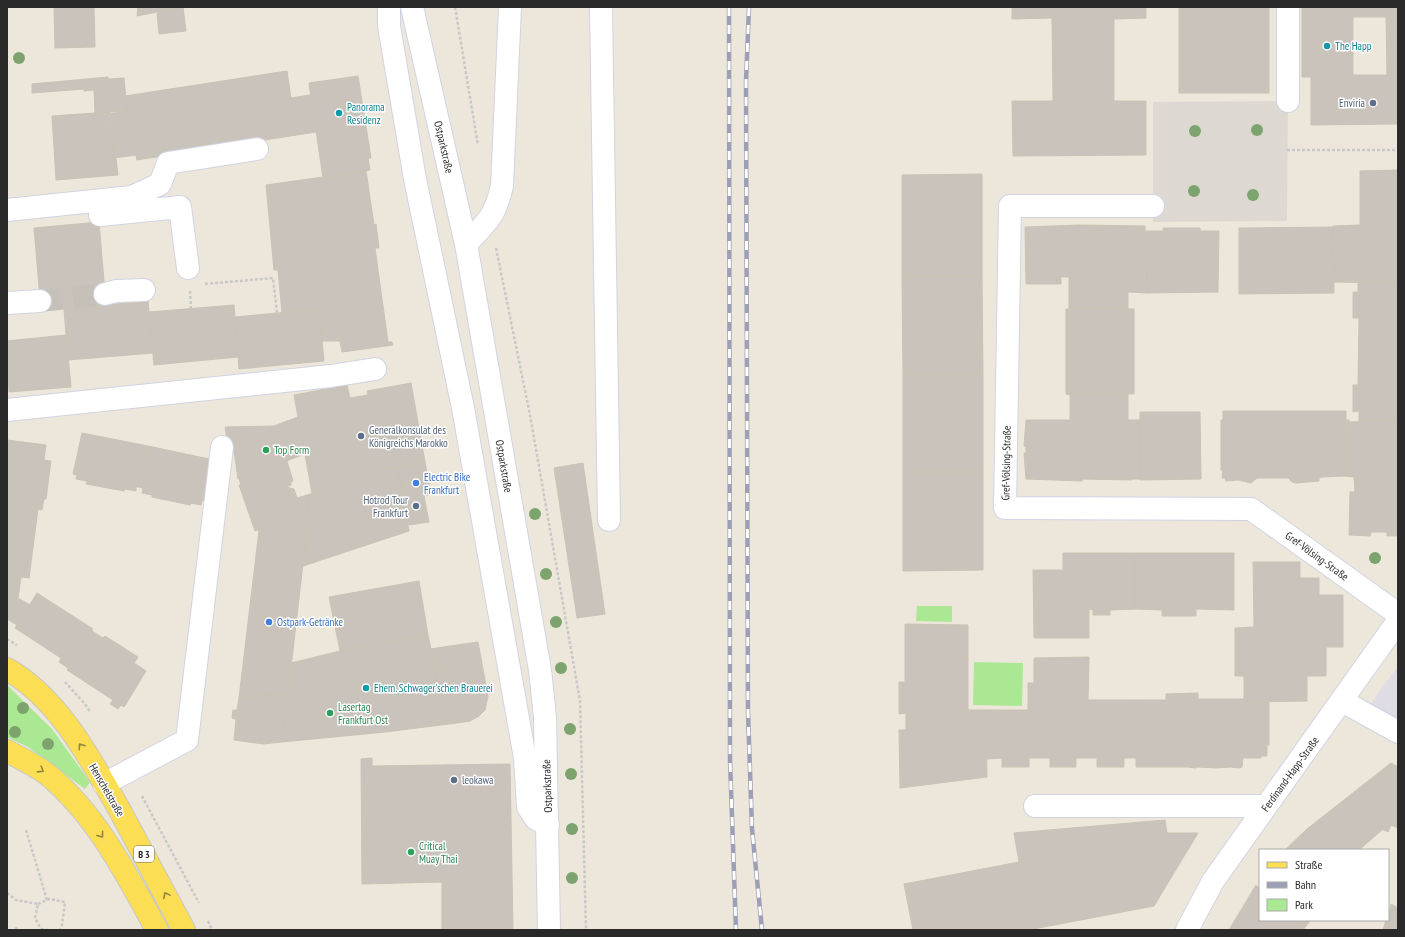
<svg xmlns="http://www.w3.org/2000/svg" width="1405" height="937" font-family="'PT Sans Narrow',sans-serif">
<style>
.industrial{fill:#dfdce5}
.green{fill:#abe893}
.plaza{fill:#ddd9d2}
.building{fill:#c9c3bb;stroke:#c9c3b4;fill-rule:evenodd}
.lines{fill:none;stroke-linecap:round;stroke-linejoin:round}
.minor-tunnel{stroke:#c6c1b8;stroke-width:22;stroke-dasharray:22 11;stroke-linecap:butt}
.minor-casing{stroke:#d0d3e4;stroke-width:24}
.major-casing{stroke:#c8c8c8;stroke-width:24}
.path{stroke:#c8c8c8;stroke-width:2.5;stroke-dasharray:3 2;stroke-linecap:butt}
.minor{stroke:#fff;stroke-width:22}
.major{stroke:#fbde53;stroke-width:22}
.rail-casing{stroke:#9d9fb6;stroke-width:4.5}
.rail{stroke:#fff;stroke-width:3;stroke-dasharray:9;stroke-linecap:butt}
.tree{fill:#7da46e}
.oneway{stroke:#92843e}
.culture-dot{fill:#0f9aa8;stroke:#fff;stroke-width:1.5}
.service-dot{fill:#5c6f8a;stroke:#fff;stroke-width:1.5}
.leisure-dot{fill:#2e9e5b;stroke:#fff;stroke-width:1.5}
.shop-dot{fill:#3f7fe0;stroke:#fff;stroke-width:1.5}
.labels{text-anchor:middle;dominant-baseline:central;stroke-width:3;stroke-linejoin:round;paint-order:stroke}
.shield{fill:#fff;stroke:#6a6a6a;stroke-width:1}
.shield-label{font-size:10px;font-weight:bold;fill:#2a2a2a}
.culture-label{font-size:11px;fill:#0d838f;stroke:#fff;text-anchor:start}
.service-label{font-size:11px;fill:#4e5e75;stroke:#fff;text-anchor:end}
.street-label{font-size:11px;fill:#2a2a2a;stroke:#fff}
.leisure-label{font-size:11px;fill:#27864d;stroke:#fff;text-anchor:start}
.shop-label{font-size:11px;fill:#366cbe;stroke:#fff;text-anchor:start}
</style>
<rect width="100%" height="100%" fill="#ede7db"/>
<path class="industrial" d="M1398 666V733L1362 716Z"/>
<path class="green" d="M917 606H952V622L916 621Z
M974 662 1023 663 1022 706 973 705Z
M7 685 52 729 90 782 85 789 28 747 7 737Z"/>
<path class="plaza" d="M1288 101 1287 221 1153 222V102Z"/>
<path class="building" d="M54 7H94L95 47 55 48Z
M138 7H182L137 16Z
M183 7 186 31 159 34 157 13Z
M1012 7H1146V18L1114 19V101H1146V155L1013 156 1012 101H1053L1052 18 1012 19Z
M1179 7H1269V93H1179Z
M1302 7H1398V124L1311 125V77H1302ZM1353 17H1386L1387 75H1353Z
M287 71 291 98 310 95 316 132 137 160 136 155 114 158 109 114 127 111 125 96Z
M358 76 371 158H368L370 170 323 178 309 83Z
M108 77V79L124 78 127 111 95 113 94 90 84 91V89L32 93V84Z
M110 112 114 158H116L118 175 56 180 52 116Z
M1398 170V283L1334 282 1333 226 1360 225V171Z
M366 171 374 225 376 224 379 248H375L388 342H392L393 345 342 352 340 341H322L319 309 282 313 278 270H274L266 185Z
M982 174V275L902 276V175Z
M99 222 106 305 41 311 34 228Z
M1080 225 1145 226 1147 293 1128 292V309H1069V277H1061V284H1026L1025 227Z
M1333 227 1334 293 1239 294V228Z
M1163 228H1200V231H1219L1218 292 1147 293 1146 231H1163Z
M982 275 983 374H903L902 276Z
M1358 282 1398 283V420L1359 421V411L1353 412V385H1358L1359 318H1353V292H1358Z
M148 301 153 353 68 360 64 309Z
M234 305 238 357 154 365 149 312Z
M319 309 324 361 239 369 235 317Z
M1066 309H1134V394H1066Z
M66 335 71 387 9 392 7 341Z
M903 374H983V472H903Z
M411 383 425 462 380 470 312 493 294 395 347 385 350 398 368 395 367 391Z
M1066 394H1128V420H1140V479H1132V480L1082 479V481L1026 479 1024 453H1026V446H1024L1026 420H1070V395Z
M1223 411H1346L1345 476 1322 477 1319 478V481L1296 483 1292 482 1288 478H1257L1251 483 1238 480 1226 481 1225 478H1222L1223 470H1221V420H1223Z
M1140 412H1200L1201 479 1140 480Z
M298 417 305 454 238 479 234 451 229 452 225 427 274 426Z
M1345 420H1349V422L1398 420V536H1387V532H1371L1370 536 1349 535 1350 492H1355L1354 477 1345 476Z
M82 433 148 446 139 487H136V491L125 489 124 491 86 484 87 481 76 479 77 475 73 474Z
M7 440 46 445 44 460 51 461 46 499H44L42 510 7 505Z
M148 446 214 460 206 501 202 500 201 505 191 503 190 505 152 497V495L142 493 143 488 139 487Z
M287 461 293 481 291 482V485L286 487 294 489 297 498 307 495 309 512 255 531 239 485H241L239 479Z
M425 462 431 494 424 496 429 522 409 525 398 466Z
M583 463 605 614 577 618 554 468Z
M398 466 409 531 303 566 309 512 307 495 380 470Z
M903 472H983V570L903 571Z
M7 505 38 509 29 578 7 575Z
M309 512 288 693 239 698 259 530Z
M1063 553H1135V609L1110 610V615H1093V610L1089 609V638H1034L1033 570H1063Z
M1135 553H1234V610L1196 609V616H1162V610L1135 609Z
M1253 562H1300V578H1319V595H1343V647H1326V676H1307V701L1244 702V676H1235V628L1254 627Z
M7 575 21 577 18 598 30 605 17 625 7 619Z
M419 581 428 635 340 651 329 597Z
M37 593 93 629 68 668 59 662 61 658 15 628Z
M905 624 968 625V710H986L987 777 900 788 899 730H906V713L899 714V682H905Z
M92 631 103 638 105 636 138 657 134 663 146 671 124 707 121 705 118 709 110 704 113 700 67 670Z
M428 635 431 649 443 647 444 650 432 653 434 667 447 664 448 669 435 671 437 685 450 683 451 687 438 689 441 703 453 701 454 705 442 707 444 721 457 719V723L385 732 282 742 291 663 340 651Z
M478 642 488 696 485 710 479 716 470 721 457 723V719L444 721 442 707 454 705 453 701 441 703 438 689 451 687 450 683 437 685 435 671 448 669 447 664 434 667 432 653 444 650 443 647Z
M1089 657 1088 700H1136V758H1124V767H1097V758H1076V767H1050V758H1029V767H1002V758L986 759V710H1028V683H1034V658Z
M288 693 282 742 263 744 234 740 236 719 232 718 233 710H237L239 698Z
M1198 693V699H1244V702H1269V745H1267V756H1261V758H1243L1242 767 1239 768 1231 767 1216 768 1197 767 1196 768 1188 767H1136V700H1166V694Z
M372 758V766L510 764 513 930H442V882L362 884 361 759Z
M1391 763 1398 767V828L1391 825 1388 832 1364 820Z
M1391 763 1364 820 1383 829 1359 850H1327L1307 829Z
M1165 820 1167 833H1198L1154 906 1028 930H913L904 884 1019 862 1014 833Z
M1307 829 1327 850H1285Z
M1256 885 1260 889V920H1297L1305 927 1303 930H1229Z
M1391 904 1398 908V930H1383L1386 920H1388Z
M1297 920H1311L1305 927Z"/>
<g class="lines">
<path class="minor-tunnel" d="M40 301 105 294"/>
<g class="minor-casing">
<path id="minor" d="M389 7V26L415 179 463 408 525 758 528 807 536 819 548 825
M412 7 466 244 540 670 545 717 549 930
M601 7 609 520
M1288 101V7
M1153 206H1010L1005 508 1251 509 1398 614
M7 210 132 197 160 184 168 163 257 149
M100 215 180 207 188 268
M466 244C487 222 495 217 502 186L510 7
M105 294 116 291 144 290
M7 303 40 301
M7 410 331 376 375 369
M1342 701 1398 732
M104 784 187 740 222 447
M1035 806H1266
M1187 930 1213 881 1398 621"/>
</g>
<g class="major-casing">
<path id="major" d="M7 669C59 699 89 757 118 807 140 848 162 889 184 930
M7 751C20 758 35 765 47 774 96 814 127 875 157 930"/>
</g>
<path class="path" d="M455 7 478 145
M1287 150H1398
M496 248 530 415 580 701 586 930
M205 284 273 278 277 313
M190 291 191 309
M7 639 17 645
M65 682 85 704 90 712
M142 796 199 903
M26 830 47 900
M7 893 16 900 38 904 35 918 41 929 48 930
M38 904 49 899 65 902 62 925 60 930
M208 921 212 930
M16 927 17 930"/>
<use href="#minor" class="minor"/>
<use href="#major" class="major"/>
<g class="rail-casing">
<path id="rail" d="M729 7 730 760 736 930
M749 7 746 82 748 712 752 829 762 930"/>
</g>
<use href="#rail" class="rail"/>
</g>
<g class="tree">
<circle cx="19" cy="58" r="6"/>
<circle cx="1257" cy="130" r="6"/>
<circle cx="1195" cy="131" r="6"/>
<circle cx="1194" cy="191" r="6"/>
<circle cx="1253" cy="195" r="6"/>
<circle cx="535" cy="514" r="6"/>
<circle cx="1375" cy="558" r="6"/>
<circle cx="546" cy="574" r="6"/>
<circle cx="556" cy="622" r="6"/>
<circle cx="561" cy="668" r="6"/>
<circle cx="23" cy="708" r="6"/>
<circle cx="570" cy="729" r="6"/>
<circle cx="15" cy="732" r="6"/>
<circle cx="48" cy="744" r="6"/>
<circle cx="571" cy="774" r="6"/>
<circle cx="572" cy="829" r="6"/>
<circle cx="572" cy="878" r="6"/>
</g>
<defs><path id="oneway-chevron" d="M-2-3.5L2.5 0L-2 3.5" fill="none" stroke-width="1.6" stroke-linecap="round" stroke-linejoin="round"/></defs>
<g class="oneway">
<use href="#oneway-chevron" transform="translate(81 746) rotate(-124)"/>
<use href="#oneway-chevron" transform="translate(41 770) rotate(32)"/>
<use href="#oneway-chevron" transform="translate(101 835) rotate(53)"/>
<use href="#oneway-chevron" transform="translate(166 895) rotate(-118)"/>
</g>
<g class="culture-dot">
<circle cx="1327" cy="46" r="4"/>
<circle cx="339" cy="113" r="4"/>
<circle cx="366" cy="688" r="4"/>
</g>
<g class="service-dot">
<circle cx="1373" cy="103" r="4"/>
<circle cx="361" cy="436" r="4"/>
<circle cx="416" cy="506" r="4"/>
<circle cx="454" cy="780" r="4"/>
</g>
<g class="leisure-dot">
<circle cx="266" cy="450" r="4"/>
<circle cx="330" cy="713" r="4"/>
<circle cx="411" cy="852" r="4"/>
</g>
<g class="shop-dot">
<circle cx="416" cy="483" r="4"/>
<circle cx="269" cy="622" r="4"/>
</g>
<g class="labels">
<rect class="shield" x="134" y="846" width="20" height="16" rx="3"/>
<g class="shield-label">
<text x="144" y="854">B 3</text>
</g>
<g class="culture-label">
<text x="1335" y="46">The Happ</text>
<text x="347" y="107">Panorama<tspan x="347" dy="13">Residenz</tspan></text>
<text x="374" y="688">Ehem. Schwager'schen Brauerei</text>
</g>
<g class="service-label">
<text x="1365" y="103">Enviria</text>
<text x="369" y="430" text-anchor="start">Generalkonsulat des<tspan x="369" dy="13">Königreichs Marokko</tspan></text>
<text x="408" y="500">Hotrod Tour<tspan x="408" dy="13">Frankfurt</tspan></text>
<text x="462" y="780" text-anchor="start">leokawa</text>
</g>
<g class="street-label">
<text transform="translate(444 147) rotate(77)">Ostparkstraße</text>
<text transform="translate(1006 463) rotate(-89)">Gref-Völsing-Straße</text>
<text transform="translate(504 466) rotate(80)">Ostparkstraße</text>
<text transform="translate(1317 556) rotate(36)">Gref-Völsing-Straße</text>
<text transform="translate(1290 774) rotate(-54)">Ferdinand-Happ-Straße</text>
<text transform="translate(547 786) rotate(-92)">Ostparkstraße</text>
<text transform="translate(107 790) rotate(60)">Henschelstraße</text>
</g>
<g class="leisure-label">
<text x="274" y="450">Top Form</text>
<text x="338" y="707">Lasertag<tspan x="338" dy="13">Frankfurt Ost</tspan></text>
<text x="419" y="846">Critical<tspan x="419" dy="13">Muay Thai</tspan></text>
</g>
<g class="shop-label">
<text x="424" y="477">Electric Bike<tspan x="424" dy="13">Frankfurt</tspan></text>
<text x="277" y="622">Ostpark-Getränke</text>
</g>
</g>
<rect width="1405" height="937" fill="none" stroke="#2a2a2a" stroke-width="16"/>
<rect x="1259" y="849" width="130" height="72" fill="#ffffff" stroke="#aaaaaa"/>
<rect x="1267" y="862" width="20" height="6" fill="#fbde53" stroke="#aaaaaa"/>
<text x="1295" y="869" font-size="12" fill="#2a2a2a">Straße</text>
<rect x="1267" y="882" width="20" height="6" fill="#9d9fb6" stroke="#aaaaaa"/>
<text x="1295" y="889" font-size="12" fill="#2a2a2a">Bahn</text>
<rect x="1267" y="899" width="20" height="12" fill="#abe893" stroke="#aaaaaa"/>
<text x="1295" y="909" font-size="12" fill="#2a2a2a">Park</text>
</svg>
